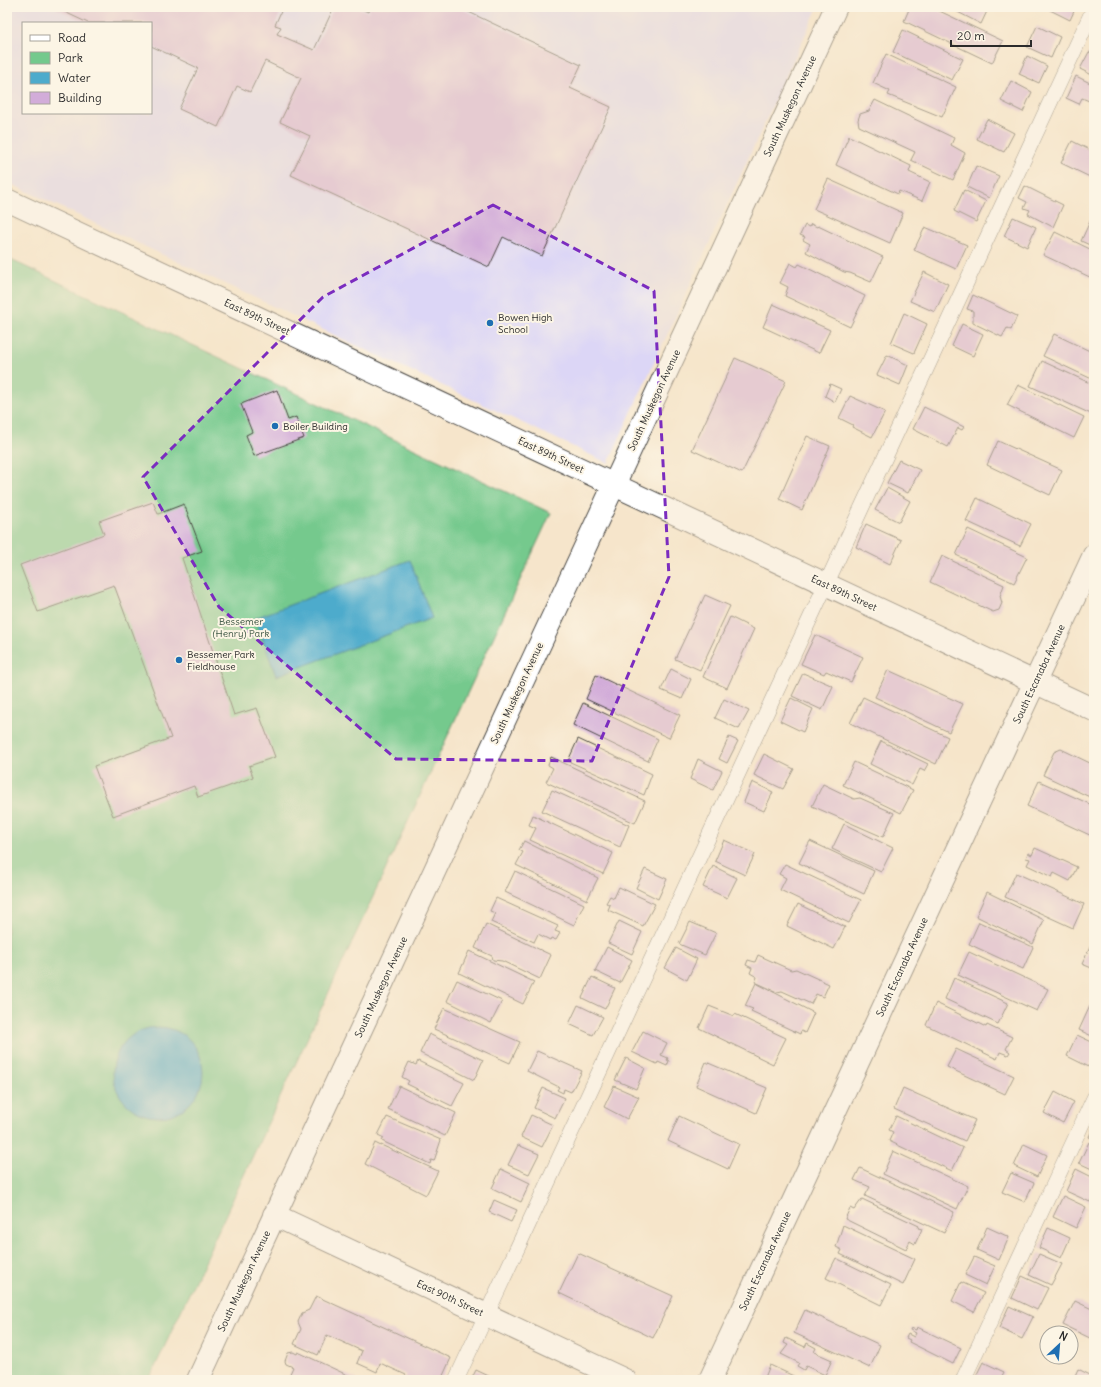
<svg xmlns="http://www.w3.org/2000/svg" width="1101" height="1387" font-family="Delius,sans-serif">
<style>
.built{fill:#dcd6f6;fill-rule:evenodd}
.green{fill:#74c98d;stroke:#507a5c}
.water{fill:#4eabcc;stroke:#3c6b7c}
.building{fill:#d2acd9}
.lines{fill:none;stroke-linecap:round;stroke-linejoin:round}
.lane-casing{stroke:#494743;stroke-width:16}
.street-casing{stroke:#494743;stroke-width:24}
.lane{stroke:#fff;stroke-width:15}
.street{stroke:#fff;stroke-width:22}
.marked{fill:none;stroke:#7b2cbf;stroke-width:3;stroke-dasharray:8 5;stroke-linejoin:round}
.poi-dot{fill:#1f6fb2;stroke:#fcf5e5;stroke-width:1.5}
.labels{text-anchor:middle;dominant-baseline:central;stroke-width:4;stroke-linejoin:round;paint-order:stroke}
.street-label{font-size:10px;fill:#2b2b2b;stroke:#fcf5e5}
.poi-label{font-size:10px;fill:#2b2b2b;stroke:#fcf5e5;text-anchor:start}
.park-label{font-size:10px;fill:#415a48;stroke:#fcf5e5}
</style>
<rect width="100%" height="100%" fill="#fcf5e5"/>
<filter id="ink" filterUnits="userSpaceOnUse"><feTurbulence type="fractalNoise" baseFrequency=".025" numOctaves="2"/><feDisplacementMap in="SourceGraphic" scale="8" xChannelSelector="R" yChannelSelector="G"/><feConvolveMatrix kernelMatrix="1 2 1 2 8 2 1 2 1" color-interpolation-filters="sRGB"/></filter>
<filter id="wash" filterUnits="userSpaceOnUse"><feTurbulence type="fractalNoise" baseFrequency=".012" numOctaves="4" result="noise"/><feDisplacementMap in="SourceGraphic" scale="16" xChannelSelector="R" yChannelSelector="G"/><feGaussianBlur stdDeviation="0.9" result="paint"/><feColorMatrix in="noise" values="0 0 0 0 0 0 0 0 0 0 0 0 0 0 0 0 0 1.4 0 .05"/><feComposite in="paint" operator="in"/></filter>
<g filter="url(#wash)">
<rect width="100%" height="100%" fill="#f6e5cb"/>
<path class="built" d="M7 7H818L608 463 7 182ZM23 23H151V113H23Z"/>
<path class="green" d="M7 258 551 513 149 1380H7Z"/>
<path class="water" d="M410 560 432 618 276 676 255 618Z
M113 1072a45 45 0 1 1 90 0a45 45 0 1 1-90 0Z"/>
<g id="blocks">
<path class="building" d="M54 7H283L275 25 281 27 277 34 314 50 334 7H357L368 12 370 7H458L581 65 570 88 611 107 542 256 503 237 489 267 291 175 310 136 280 122 301 78 265 61 250 92 237 86 218 127 179 109 198 68 151 46V23H88Z
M910 7H931L1003 41 992 63 904 21Z
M948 7H989L981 24Z
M1044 7H1076L1070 20Z
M1037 26 1060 37 1051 58 1027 47Z
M903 30 963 59 952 80 893 52Z
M1089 52 1094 54V76L1080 69Z
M886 54 956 87 942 117 888 95 890 91 873 83Z
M1027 56 1047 66 1039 83 1019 74Z
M1076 76 1094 85V103L1082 98 1079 104 1066 98Z
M1011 81 1032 92 1023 112 1001 101Z
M875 100 954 138 951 145 965 153 953 180 911 160 915 152 859 126 858 120 860 114 869 111Z
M987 119 1014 133 1004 152 977 139Z
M849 136 911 166 909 172 930 182 922 201 899 191 898 194 836 165Z
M1072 141 1094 152V179L1061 163Z
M976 166 999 176 989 198 967 187Z
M828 179 903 213 890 243 814 209Z
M1025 186 1063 205 1053 227 1028 214 1030 210 1024 208 1027 202 1019 198Z
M964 190 986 201 976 222 954 211Z
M1013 217 1036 227 1027 247 1004 236Z
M1092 217 1094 218V247L1081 241Z
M811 224 817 227 818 226 883 257 871 282 850 273 844 272 806 252 810 244 803 240 805 237 800 235 805 225 809 227Z
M925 227 967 245 956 269 914 250Z
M1055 232 1094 251V279L1043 255Z
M790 263 797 267 799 264 865 296 850 327 785 296 788 287 780 283Z
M924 272 948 284 935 312 910 301Z
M973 295 1017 316 1011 330 1007 328 1002 337 973 323V311L967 309Z
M773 304 830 330 819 353 763 327Z
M904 313 927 324 914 353 891 343Z
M962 324 983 334 973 356 952 346Z
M1054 334 1094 353V380L1043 356Z
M887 355 908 365 900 385 877 375Z
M735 358 786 381 742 473 692 450Z
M1042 361 1094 385V407L1091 414 1030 386Z
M830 384 841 389 835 402 825 396Z
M1018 385 1084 417 1074 438 1007 405Z
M277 390 288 420 296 417 304 438 254 456 246 435 252 432 241 404Z
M850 396 885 412 872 437 852 427 853 425 839 418Z
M924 407 964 427 962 430 958 428 948 447 913 429Z
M807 436 830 446 802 510 779 499Z
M998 441 1062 470 1050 495 987 465Z
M899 460 920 470 908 493 887 483Z
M887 488 910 501 899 522 875 510Z
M977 498 1031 524 1020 546 966 521Z
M153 502 158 514 184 504 202 551 182 558 234 715 257 708 275 757 249 766 253 777 227 787 198 797 194 786 113 816 94 766 171 738 114 585 38 612 20 565 104 534 99 521Z
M866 524 901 540 890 564 856 547Z
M968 529 1027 557 1014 583 956 555Z
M942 556 1004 585 1000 596 1002 603 999 610 993 612 930 582Z
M705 595 730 606 700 670 675 659Z
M730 617 754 629 727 688 703 677Z
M815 635 863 657 851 682 826 671 824 674 801 664Z
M671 669 691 679 682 699 661 690Z
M888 670 963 704 949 732 875 697Z
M803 673 833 686 822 710 792 696Z
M596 675 680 715 669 738 586 699Z
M863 697 948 737 936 764 850 723Z
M791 698 813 709 803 732 780 721Z
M724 699 749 711 739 729 715 718Z
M583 703 658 739 648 761 573 725Z
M729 737 738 741 727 763 719 759Z
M578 739 652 774 644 795 568 761Z
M881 741 928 764 924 771 920 769 912 785 870 764Z
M1061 749 1094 765V799L1043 775 1054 752Z
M764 754 794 769 783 789 754 775Z
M551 757 645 801 635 823 546 782 553 768 548 765Z
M698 759 722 771 713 790 690 779Z
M854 762 913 790 901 813 843 785Z
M1039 781 1094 806V837L1027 806Z
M752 782 773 792 764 811 744 802Z
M823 784 854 799 860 798 894 813 883 837 812 806Z
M552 790 629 825 620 847 542 811Z
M533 815 613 853 603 874 530 840 536 828 529 825Z
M844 824 893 848 881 872 832 849Z
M724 840 755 854 745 875 715 861Z
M524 841 598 878 587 900 516 865 523 852 519 850Z
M810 841 874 871 864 894 799 863Z
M1035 848 1077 867 1070 881 1054 873 1052 877 1027 865 1030 859 1026 858 1028 853 1032 855Z
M785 864 861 900 849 923 780 890 786 878 779 874Z
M713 866 737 878 727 898 703 887Z
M645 869 667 879 658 899 636 888Z
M515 871 584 904 574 925 505 892Z
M1016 873 1084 904 1073 928 1005 897Z
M619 887 655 904 643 926 608 910 610 905 606 903 610 896 614 898Z
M987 892 1044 920 1033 944 976 916Z
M496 898 558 926 555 931 560 933 556 940 551 938 550 940 538 934 534 942 491 922 495 913 490 911Z
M798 904 845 927 834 949 787 926Z
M619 921 642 932 632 954 608 943Z
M690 922 716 933 705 955 679 944Z
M979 922 1033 947 1023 969 969 944Z
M486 924 551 955 540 979 502 961 493 960 492 956 475 948Z
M1092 943 1094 944V969L1082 964Z
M607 947 632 960 620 983 595 971Z
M676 948 697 959 687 980 665 968Z
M469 951 534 982 523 1004 459 973Z
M969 952 1048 989 1037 1011 958 975Z
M758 955 791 970 796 969 829 984 823 997 816 994 811 1004 782 991 777 992 755 982 757 977 750 973 752 968 746 965 748 960 755 962Z
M592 977 615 988 605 1009 582 998Z
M954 978 1008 1003 998 1024 945 999Z
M457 980 502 1001 491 1023 447 1001Z
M756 983 814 1013 805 1033 801 1031 800 1034 751 1011 753 1009 745 1006Z
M936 1003 986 1027 987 1025 1012 1037 1006 1049 1010 1052 1008 1055 1000 1052 997 1059 926 1025Z
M578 1005 603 1017 593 1035 569 1024Z
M709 1006 734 1016 735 1014 786 1038 773 1064 699 1028Z
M1090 1006 1094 1008V1037L1079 1030Z
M444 1008 520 1042 510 1063 434 1029Z
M643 1031 667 1043 661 1055 668 1058 667 1060 669 1061 667 1066 658 1062 657 1064 632 1052Z
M429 1034 483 1060 474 1080 420 1053Z
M1077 1035 1094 1043V1055L1089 1067 1067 1056Z
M956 1049 1014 1076 1005 1094 947 1067Z
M537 1051 582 1071 571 1092 564 1089 563 1093 557 1090 559 1087 527 1071Z
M626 1058 645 1068 636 1089 615 1080Z
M418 1061 464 1083 452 1106 407 1084 409 1081 402 1077 409 1062 416 1065Z
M706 1062 767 1088 756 1113 696 1086Z
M399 1086 456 1113 445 1136 388 1109Z
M614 1086 639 1097 627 1119 604 1107Z
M543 1088 565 1098 555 1118 534 1108Z
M903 1088 975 1120 965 1141 894 1109Z
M1055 1092 1074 1102 1063 1123 1044 1113Z
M531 1115 553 1125 542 1147 521 1137Z
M679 1116 739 1144 728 1169 668 1141Z
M896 1116 963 1148 952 1171 889 1141 893 1132 889 1130Z
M387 1117 441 1140 434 1161 431 1160 430 1164 382 1141 384 1138 378 1135Z
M1094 1125V1139L1089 1137Z
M1089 1142 1094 1144V1170L1079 1163Z
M375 1143 381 1146V1145L438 1171 426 1195 365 1164Z
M1024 1144 1047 1155 1037 1177 1014 1166Z
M518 1145 539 1154 529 1174 508 1165Z
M893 1151 968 1186 957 1209 883 1174Z
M860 1168 954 1212 944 1233 865 1196 870 1187 854 1180Z
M501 1169 530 1183 521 1202 492 1188Z
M1076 1169 1094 1178V1194L1090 1202 1066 1191Z
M1011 1173 1034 1183 1025 1202 1002 1192Z
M1063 1196 1086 1207 1076 1228 1053 1217Z
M862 1199 919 1226 918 1228 922 1229 915 1244 910 1241 906 1249 845 1219 850 1208 854 1210Z
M494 1200 517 1210 511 1222 489 1212Z
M843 1225 915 1259 903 1285 840 1254 842 1250 836 1247Z
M987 1227 1009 1237 999 1260 977 1250Z
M1048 1228 1070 1238 1061 1258 1039 1248Z
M578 1253 673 1296 653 1338 559 1293Z
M1039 1254 1062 1264 1051 1285 1029 1275Z
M974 1257 995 1266 986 1285 965 1275Z
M836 1258 891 1285 881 1305 826 1278Z
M1022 1276 1048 1288 1037 1310 1012 1298Z
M961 1282 984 1293 974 1312 952 1301Z
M316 1296 451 1358 441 1380H404L406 1375 380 1363 377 1372 357 1363 362 1351 327 1335 318 1355 294 1344 301 1329 298 1322 302 1313 309 1310Z
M1075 1301 1094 1310V1340L1063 1325Z
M1009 1306 1033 1317 1022 1339 999 1328Z
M805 1310 880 1345 870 1368 794 1333Z
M917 1327 961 1348 953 1364 909 1342 910 1340 906 1338 908 1334 914 1337 916 1333 910 1330 911 1328 916 1330Z
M786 1338 805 1347 807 1343 816 1348 814 1352 832 1360 825 1375 806 1366 804 1370 797 1366 799 1363 781 1354 788 1345 784 1343Z
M293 1352 297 1354 298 1352 358 1380H291L288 1378 293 1367 286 1364 285 1361 288 1353Z
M983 1362 1004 1372 1000 1380H974Z
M770 1365 802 1380H764Z
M1078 1369 1094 1377V1380H1073Z
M476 1370 497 1380H471Z"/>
</g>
</g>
<g filter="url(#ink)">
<use href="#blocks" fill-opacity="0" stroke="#494743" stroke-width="1"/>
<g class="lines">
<g class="lane-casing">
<path id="lane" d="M456 1380 1094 8
M963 1380 1094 1098"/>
</g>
<g class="street-casing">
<path id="street" d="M7 200 1094 710
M274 1215 625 1380
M198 1380 836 7
M710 1380 1094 555"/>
</g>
<use href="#lane" class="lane"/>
<use href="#street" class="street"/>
</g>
</g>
<path d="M0 0H1101V1387H0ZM493 205 654 291 669 577 592 761 396 759 219 607 143 477 323 297Z" fill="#f6e5cb" fill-opacity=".55" fill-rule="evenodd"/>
<path class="marked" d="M493 205 654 291 669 577 592 761 396 759 219 607 143 477 323 297Z"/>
<g class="poi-dot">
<circle cx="490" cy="323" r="4"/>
<circle cx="275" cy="426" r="4"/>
<circle cx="179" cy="660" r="4"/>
</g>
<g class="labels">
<g class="street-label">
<text transform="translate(790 106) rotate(-65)">South Muskegon Avenue</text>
<text transform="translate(257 317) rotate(25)">East 89th Street</text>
<text transform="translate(654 400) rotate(-65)">South Muskegon Avenue</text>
<text transform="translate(551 455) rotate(25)">East 89th Street</text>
<text transform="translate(844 593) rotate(25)">East 89th Street</text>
<text transform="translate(1039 674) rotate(-65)">South Escanaba Avenue</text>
<text transform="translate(517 693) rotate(-65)">South Muskegon Avenue</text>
<text transform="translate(902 967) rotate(-65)">South Escanaba Avenue</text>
<text transform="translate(381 987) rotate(-65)">South Muskegon Avenue</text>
<text transform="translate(765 1261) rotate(-65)">South Escanaba Avenue</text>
<text transform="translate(244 1281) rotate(-65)">South Muskegon Avenue</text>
<text transform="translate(450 1298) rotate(25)">East 90th Street</text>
</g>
<g class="poi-label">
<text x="498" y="317">Bowen High<tspan x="498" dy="12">School</tspan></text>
<text x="283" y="426">Boiler Building</text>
<text x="187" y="654">Bessemer Park<tspan x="187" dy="12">Fieldhouse</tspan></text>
</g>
<g class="park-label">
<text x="241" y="621">Bessemer<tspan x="241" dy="12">(Henry) Park</tspan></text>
</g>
</g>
<rect width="1101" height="1387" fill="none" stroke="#fcf5e5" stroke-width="24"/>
<rect x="22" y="22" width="130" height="92" fill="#fcf5e5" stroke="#a8a49b"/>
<rect x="30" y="35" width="20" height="6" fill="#ffffff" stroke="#a8a49b"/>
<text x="58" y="42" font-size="12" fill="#2b2b2b">Road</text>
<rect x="30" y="52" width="20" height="12" fill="#74c98d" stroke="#a8a49b"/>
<text x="58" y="62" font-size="12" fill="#2b2b2b">Park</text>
<rect x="30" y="72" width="20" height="12" fill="#4eabcc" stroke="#a8a49b"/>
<text x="58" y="82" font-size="12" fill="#2b2b2b">Water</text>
<rect x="30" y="92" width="20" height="12" fill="#d2acd9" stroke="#a8a49b"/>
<text x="58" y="102" font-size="12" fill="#2b2b2b">Building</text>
<g transform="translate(1059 1345) rotate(26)"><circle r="19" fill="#fcf5e5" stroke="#a8a49b"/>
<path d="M0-3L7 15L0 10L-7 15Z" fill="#1f6fb2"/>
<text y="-6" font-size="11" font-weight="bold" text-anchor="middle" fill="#2b2b2b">N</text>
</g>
<path d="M951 40v6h80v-6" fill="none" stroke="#2b2b2b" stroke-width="2"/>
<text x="957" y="40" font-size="12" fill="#2b2b2b" stroke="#fcf5e5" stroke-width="3" paint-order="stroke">20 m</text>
</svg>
